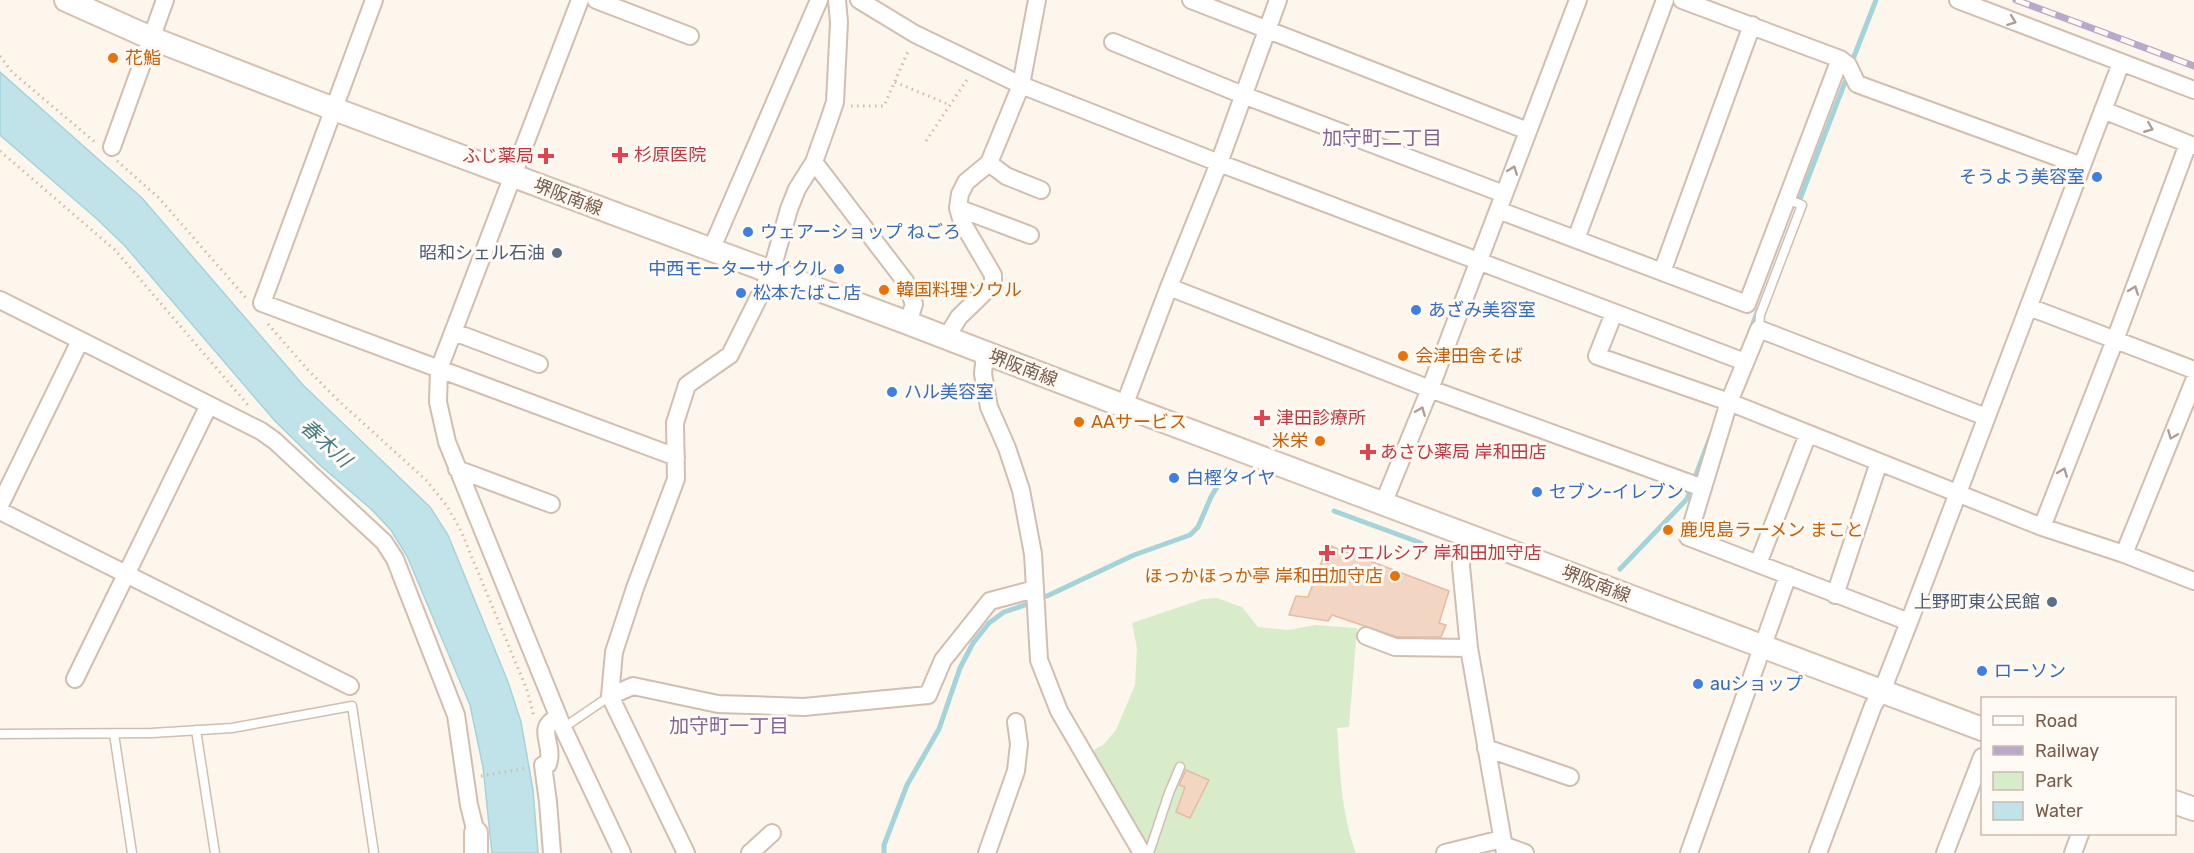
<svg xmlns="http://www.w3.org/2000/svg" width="2194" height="853" font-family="Rubik,'Noto Sans JP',sans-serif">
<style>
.green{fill:#d8ecc9}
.water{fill:#bfe3e8;stroke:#a5d3da;stroke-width:1.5}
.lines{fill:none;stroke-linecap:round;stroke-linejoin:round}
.stream{stroke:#a5d3da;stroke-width:5}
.building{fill:#f3d5c3;stroke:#e6bba3;stroke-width:1.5}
.lane-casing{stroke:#d1beb0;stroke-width:11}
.street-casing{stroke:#d1beb0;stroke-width:20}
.secondary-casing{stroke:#d6c0b0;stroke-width:26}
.path{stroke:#d9b8a5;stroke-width:3;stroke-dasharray:1.5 4.5;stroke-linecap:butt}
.lane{stroke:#fff;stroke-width:8}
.street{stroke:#fff;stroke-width:16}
.secondary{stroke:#fff;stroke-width:22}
.rail-casing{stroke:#b9a8c9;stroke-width:7}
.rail{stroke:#fffaf3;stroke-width:4.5;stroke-dasharray:14;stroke-linecap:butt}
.oneway{stroke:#af9d94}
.food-dot{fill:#e8710a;stroke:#fffaf3;stroke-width:2}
.health-dot{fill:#e0444e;stroke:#fffaf3;stroke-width:2}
.shop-dot{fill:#3f7fe0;stroke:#fffaf3;stroke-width:2}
.service-dot{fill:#5c6f8a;stroke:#fffaf3;stroke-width:2}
.labels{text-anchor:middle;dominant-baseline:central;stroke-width:6;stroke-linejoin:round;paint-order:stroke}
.food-label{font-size:18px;fill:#c56008;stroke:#fffaf3;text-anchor:start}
.health-label{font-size:18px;fill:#be3a42;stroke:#fffaf3;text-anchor:start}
.shop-label{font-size:18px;fill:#366cbe;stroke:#fffaf3;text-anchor:start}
.street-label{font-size:18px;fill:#7a5c4d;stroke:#fffaf3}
.service-label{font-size:18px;fill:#4e5e75;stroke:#fffaf3;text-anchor:end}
.neighbourhood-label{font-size:20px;fill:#846695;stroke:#fffaf3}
.water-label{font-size:20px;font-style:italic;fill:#437c86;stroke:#fffaf3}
</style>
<rect width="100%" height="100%" fill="#fdf6ec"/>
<path class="green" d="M1217 598 1242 607 1258 627 1288 630 1315 625 1357 628 1349 727 1337 728C1340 769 1341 814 1356 853H1152L1088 753 1103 745 1116 730 1135 685 1137 648 1132 623 1203 599Z"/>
<path class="water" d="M0 72 142 198 303 385 430 507 448 535 508 682 521 722 533 790 538 853H492L483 767 470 705 407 556 391 530 371 509 321 466 275 421 125 246 97 219 0 135Z"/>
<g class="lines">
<path class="stream" d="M1853 59 1876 0
M1800 199 1845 82
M1751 329 1758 310
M1694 480 1711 435
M1334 511 1421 543
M1436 548 1454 556
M1620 569 1687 499 1690 490
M1047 596 1134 555 1190 535 1198 527 1211 497 1227 470
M884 853V845L907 785 939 729 960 668 973 643 989 623 1004 612 1031 603"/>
</g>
<path class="building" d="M1328 545 1449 591 1439 623 1446 625 1441 637H1397L1332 615 1328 621 1289 615 1296 596 1308 597Z
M1186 770 1209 780 1190 818 1176 812 1185 787 1179 785Z"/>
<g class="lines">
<g class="lane-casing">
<path id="lane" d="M1759 329 1760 315 1802 205 1787 199
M563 728 610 696
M196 730 215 853
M0 734 152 733 232 728 352 706 374 853
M114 734 132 853
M1149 853 1169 793 1180 767"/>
</g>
<g class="street-casing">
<path id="street" d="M374 0 262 303 676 457
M580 0 439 369 438 402 447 442 563 728 622 853
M596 0 690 36
M859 0 915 34 1021 85 1219 163 1745 362
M1191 0 1528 131
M1682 0 1840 59 1848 65 1857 84 2082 166
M1958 0 2194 90
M1113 42 1243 95 1504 194
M2103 110 2194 146
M112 147 165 0
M814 162 905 281 914 304 908 323
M989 163 1006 176 1041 190
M958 208 1030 235
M1498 210 1747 304 1840 59
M1576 239 1665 0
M711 250 819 0
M1662 272 1752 25
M1169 287 1430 389 1703 488
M0 300 261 431 275 441 384 542 395 559 456 715 469 805 476 833
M2029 307 2194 370
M1614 313 1597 356 1729 402 2042 527 2124 554 2194 581
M454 332 539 364
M946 338 959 317 993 284V275L962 222 958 208 960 194 966 182 989 163 1021 85 1037 0
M985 353 983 374 989 407 1007 448 1021 490 1033 554 1039 660 1059 711 1142 853
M1124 406 1169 287 1219 163 1278 0
M457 469 551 504
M1383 504 1430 389 1578 0
M0 505 80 341
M0 511 350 686
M2042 527 2115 340 2188 144
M1464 534 1461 566 1469 648 1505 853
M2124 554 2194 381
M1758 564 1808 434
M1835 595 1879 462
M1909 622 1688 537 1729 402 1759 329 1986 417
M1366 636 1395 647 1469 648
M75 679 209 405
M610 696 633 686 718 704 804 707 928 695 943 660 990 601 1035 589
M1486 748 1570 777
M1503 845 1525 853
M552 853 548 802 543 765 548 764C555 743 534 729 558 717
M686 853 610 696 614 652 635 588 676 479 675 423 687 385 730 355 771 273 789 209 797 189 814 162 829 120 835 102 839 22 837 0
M750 853 772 833
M987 853 1016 771 1019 744 1016 722
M1445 853 1502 839
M1689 853 1788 575
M1818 853 1873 706 1882 691 1909 622 2121 63
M1945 853 1982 757
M2073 853 2080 834"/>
</g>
<g class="secondary-casing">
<path id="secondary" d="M66 0 151 38 334 109 908 323 1124 406 1982 729
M2174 802 2194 809
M476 853V833"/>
</g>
<path class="path" d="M0 56 12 72 96 143
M895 82 950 105
M851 106H884L909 49
M926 141 968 78
M0 151 115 250 248 405
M117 161 159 198 246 298
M268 324 308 370 341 403 426 480 447 506 461 531 527 690 534 717
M481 776 528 768"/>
<use href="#lane" class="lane"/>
<use href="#street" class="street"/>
<use href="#secondary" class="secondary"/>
<g class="rail-casing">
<path id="rail" d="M2016 0 2194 66"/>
</g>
<use href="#rail" class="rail"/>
</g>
<defs><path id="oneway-chevron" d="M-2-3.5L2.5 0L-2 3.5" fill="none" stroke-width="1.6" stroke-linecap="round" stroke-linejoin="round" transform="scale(1.5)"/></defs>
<g class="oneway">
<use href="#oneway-chevron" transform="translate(2012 21) rotate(21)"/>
<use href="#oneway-chevron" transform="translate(2149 128) rotate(22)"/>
<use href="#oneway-chevron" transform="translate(1513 170) rotate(-69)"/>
<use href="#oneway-chevron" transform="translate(2134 290) rotate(-70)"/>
<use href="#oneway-chevron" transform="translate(1421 411) rotate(-68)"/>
<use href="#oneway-chevron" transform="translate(2172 435) rotate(112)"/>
<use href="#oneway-chevron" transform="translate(2063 472) rotate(-69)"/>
</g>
<g class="food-dot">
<circle cx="113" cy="58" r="6"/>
<circle cx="884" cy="290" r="6"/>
<circle cx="1403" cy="356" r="6"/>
<circle cx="1079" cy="422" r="6"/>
<circle cx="1320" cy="441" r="6"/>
<circle cx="1668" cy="530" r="6"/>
<circle cx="1395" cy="576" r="6"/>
</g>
<g class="health-dot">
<path d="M617 146h6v6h6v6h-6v6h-6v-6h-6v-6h6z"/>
<path d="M543 147h6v6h6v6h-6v6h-6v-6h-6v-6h6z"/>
<path d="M1259 409h6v6h6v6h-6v6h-6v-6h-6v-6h6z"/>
<path d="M1365 443h6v6h6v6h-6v6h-6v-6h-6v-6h6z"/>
<path d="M1324 544h6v6h6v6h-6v6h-6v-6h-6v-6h6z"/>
</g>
<g class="shop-dot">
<circle cx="2097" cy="177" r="6"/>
<circle cx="748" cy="232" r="6"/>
<circle cx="839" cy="269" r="6"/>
<circle cx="741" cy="293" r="6"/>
<circle cx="1416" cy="310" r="6"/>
<circle cx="892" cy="392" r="6"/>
<circle cx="1174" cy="478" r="6"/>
<circle cx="1537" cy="492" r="6"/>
<circle cx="1982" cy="671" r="6"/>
<circle cx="1698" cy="684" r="6"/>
</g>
<g class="service-dot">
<circle cx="557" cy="253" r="6"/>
<circle cx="2052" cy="602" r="6"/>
</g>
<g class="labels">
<g class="food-label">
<text x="125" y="58">花鮨</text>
<text x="896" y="290">韓国料理ソウル</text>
<text x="1415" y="356">会津田舎そば</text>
<text x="1091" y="422">AAサービス</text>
<text x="1308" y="441" text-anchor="end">米栄</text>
<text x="1680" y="530">鹿児島ラーメン まこと</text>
<text x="1383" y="576" text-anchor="end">ほっかほっか亭 岸和田加守店</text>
</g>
<g class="health-label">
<text x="634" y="155">杉原医院</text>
<text x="534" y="156" text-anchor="end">ふじ薬局</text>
<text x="1276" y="418">津田診療所</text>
<text x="1380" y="452">あさひ薬局 岸和田店</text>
<text x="1339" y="553">ウエルシア 岸和田加守店</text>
</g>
<g class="shop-label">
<text x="2085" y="177" text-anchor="end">そうよう美容室</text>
<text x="760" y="232">ウェアーショップ ねごろ</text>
<text x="827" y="269" text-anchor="end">中西モーターサイクル</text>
<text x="753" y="293">松本たばこ店</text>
<text x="1428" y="310">あざみ美容室</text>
<text x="904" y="392">ハル美容室</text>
<text x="1186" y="478">白樫タイヤ</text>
<text x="1549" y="492">セブン-イレブン</text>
<text x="1994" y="671">ローソン</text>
<text x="1710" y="684">auショップ</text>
</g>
<g class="street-label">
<text transform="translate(568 197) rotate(21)">堺阪南線</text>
<text transform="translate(1023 368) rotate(21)">堺阪南線</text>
<text transform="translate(1596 584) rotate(21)">堺阪南線</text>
</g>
<g class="service-label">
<text x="545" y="253">昭和シェル石油</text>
<text x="2040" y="602">上野町東公民館</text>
</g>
<g class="neighbourhood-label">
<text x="1382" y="138">加守町二丁目</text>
<text x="729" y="726">加守町一丁目</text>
</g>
<g class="water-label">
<text transform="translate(326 443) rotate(42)">春木川</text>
</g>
</g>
<rect x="1981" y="697" width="195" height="138" fill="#fffaf3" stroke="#cabbb1" stroke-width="1.5"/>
<rect x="1993" y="716" width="30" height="9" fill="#ffffff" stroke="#cabbb1" stroke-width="1.5"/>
<text x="2035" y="727" font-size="18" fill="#7a5c4d">Road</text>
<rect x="1993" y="746" width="30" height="9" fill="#b9a8c9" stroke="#cabbb1" stroke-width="1.5"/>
<text x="2035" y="757" font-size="18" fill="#7a5c4d">Railway</text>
<rect x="1993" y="772" width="30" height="18" fill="#d8ecc9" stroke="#cabbb1" stroke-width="1.5"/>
<text x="2035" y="787" font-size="18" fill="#7a5c4d">Park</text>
<rect x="1993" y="802" width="30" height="18" fill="#bfe3e8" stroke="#cabbb1" stroke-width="1.5"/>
<text x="2035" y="817" font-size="18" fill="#7a5c4d">Water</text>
</svg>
